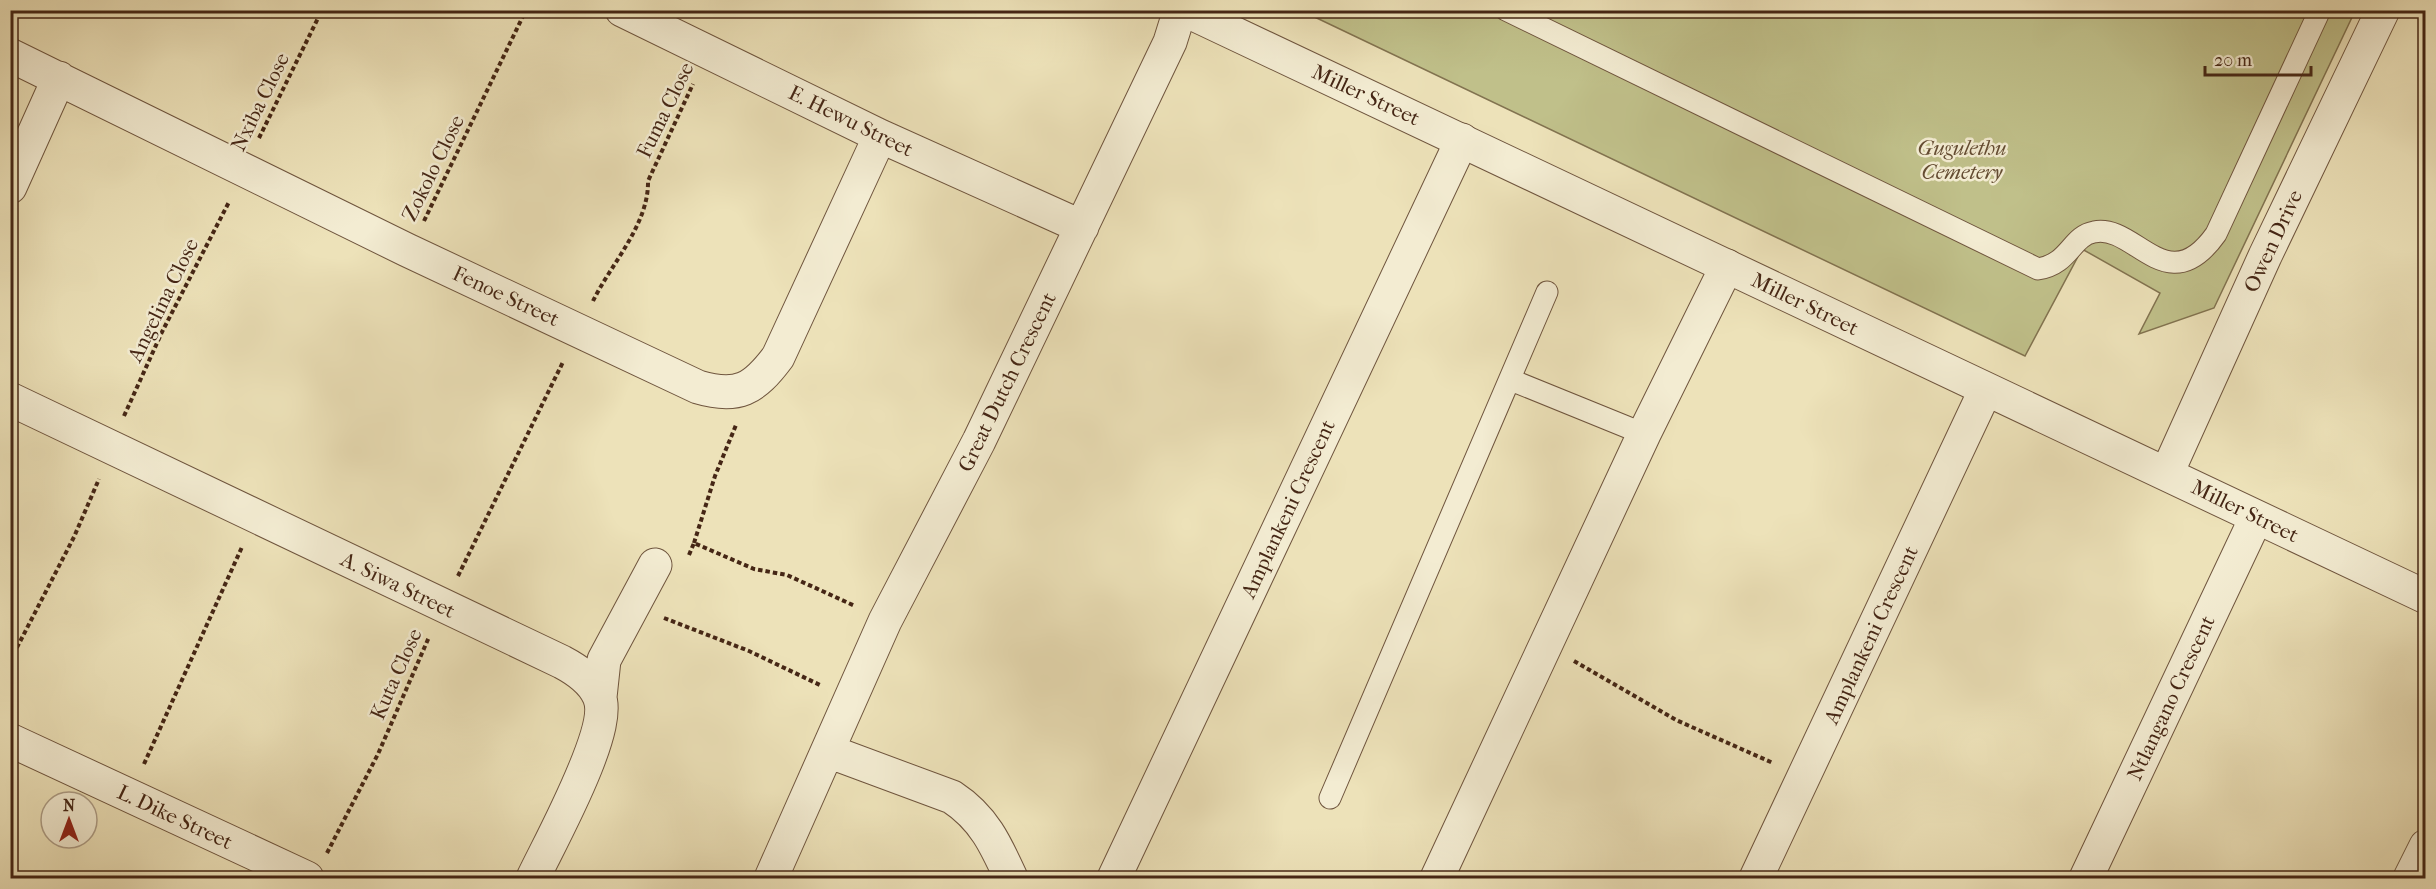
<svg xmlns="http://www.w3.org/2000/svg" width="2436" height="889" font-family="'IM FELL French Canon',serif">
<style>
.green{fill:#c0c08a;stroke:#827350;stroke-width:1.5}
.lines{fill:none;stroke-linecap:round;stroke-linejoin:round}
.service-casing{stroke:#6f553e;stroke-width:23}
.minor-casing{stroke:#6f553e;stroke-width:35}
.tertiary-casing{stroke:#6f553e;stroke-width:35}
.path{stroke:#452615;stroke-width:4;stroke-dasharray:4.5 3;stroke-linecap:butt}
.service{stroke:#f3ecd2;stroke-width:21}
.minor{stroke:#f3ecd2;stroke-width:33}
.tertiary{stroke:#f3ecd2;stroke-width:33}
.labels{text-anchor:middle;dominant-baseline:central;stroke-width:5;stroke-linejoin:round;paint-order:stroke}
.street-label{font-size:21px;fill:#452615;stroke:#f3ecd2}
.park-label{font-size:21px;font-style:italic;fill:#644c32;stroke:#f3ecd2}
</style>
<rect width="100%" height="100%" fill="#ede2b9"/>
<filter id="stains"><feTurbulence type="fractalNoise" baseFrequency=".00333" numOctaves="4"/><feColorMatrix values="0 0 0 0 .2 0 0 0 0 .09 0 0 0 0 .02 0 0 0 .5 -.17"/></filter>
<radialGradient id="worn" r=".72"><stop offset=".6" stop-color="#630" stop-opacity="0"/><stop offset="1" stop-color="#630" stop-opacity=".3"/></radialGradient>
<path class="green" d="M1302 11H2355L2214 308 2139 334 2160 293 2082 249 2025 356Z"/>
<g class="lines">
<g class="service-casing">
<path id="service" d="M1506 10 2038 269C2070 264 2071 236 2094 232 2135 223 2167 303 2216 234L2320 10
M1511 380 1644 434
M1330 798 1547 292"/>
</g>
<g class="minor-casing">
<path id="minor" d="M622 10 880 136 1082 227
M10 55 407 250 698 387C738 399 754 389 778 357L880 136
M10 187 59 78
M10 399 562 662C577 670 592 680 599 696 614 728 549 844 533 878
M2167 473 2265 256 2383 10
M600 697 604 660 655 565
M10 740 307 878
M828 751 952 797C984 818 996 845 1011 878
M771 878 885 621 979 441 1170 42 1180 10
M1114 878 1462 140
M1437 878 1644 434 1727 266
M1756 878 1985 391
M2086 878 2256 518
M2410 878 2426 846"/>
</g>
<g class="tertiary-casing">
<path id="tertiary" d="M1185 10 2426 597"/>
</g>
<path class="path" d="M259 138 322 10
M424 221 526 10
M593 301C611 264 649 224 648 181L693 84
M124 416 162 332 229 202
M694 543 715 476 736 425
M689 555 694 543 754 569 787 575 855 606
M458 576 563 362
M664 618 749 651 820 685
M10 661 74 537 99 479
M1574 661 1676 720 1773 763
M144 764 242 547
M327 853 378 754 429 637"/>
<use href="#service" class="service"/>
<use href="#minor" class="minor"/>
<use href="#tertiary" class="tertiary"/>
</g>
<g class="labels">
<g class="street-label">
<text transform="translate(1366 95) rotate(25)">Miller Street</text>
<text transform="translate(260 102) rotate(-64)">Nxiba Close</text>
<text transform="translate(665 110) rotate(-64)">Fuma Close</text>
<text transform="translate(851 121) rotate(26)">E. Hewu Street</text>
<text transform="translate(433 168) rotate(-64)">Zokolo Close</text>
<text transform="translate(2273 241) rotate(-65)">Owen Drive</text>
<text transform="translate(506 296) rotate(25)">Fenoe Street</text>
<text transform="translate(163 300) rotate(-64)">Angelina Close</text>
<text transform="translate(1805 304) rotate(26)">Miller Street</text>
<text transform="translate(1007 382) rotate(-64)">Great Dutch Crescent</text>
<text transform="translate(1288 509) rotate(-65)">Amplankeni Crescent</text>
<text transform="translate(2245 511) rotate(26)">Miller Street</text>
<text transform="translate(398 585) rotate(26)">A. Siwa Street</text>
<text transform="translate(1871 635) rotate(-65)">Amplankeni Crescent</text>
<text transform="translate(396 674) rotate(-66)">Kuta Close</text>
<text transform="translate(2171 698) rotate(-65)">Ntlangano Crescent</text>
<text transform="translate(175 817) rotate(25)">L. Dike Street</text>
</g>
<g class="park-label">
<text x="1962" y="148">Gugulethu<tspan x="1962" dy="24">Cemetery</tspan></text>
</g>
</g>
<rect width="2436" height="889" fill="none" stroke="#ede2b9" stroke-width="36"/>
<rect x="12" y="12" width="2412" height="865" fill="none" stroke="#452615" stroke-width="3"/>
<rect x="18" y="18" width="2400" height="853" fill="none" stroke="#452615" stroke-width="1.5"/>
<g transform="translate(69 820)"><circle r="28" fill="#f3ecd2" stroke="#ad9d86" stroke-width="1.5"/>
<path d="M0-4.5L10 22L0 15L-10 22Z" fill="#8f2418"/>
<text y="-9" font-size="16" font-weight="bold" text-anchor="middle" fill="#452615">N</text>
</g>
<path d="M2205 66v9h106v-9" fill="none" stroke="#452615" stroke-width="3"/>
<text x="2214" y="66" font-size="18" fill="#452615" stroke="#f3ecd2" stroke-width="4.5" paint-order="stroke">20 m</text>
<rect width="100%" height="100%" filter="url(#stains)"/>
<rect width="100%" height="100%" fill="url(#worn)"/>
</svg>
